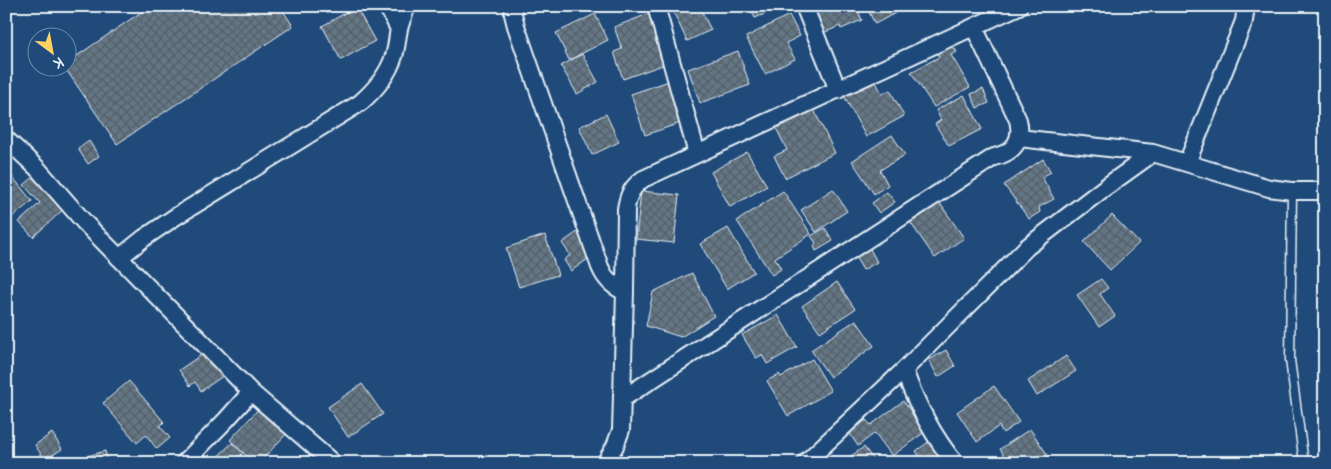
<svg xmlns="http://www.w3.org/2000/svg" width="1331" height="469" font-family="Pangolin,sans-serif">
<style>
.building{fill:url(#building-cross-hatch);stroke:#e8f1f8}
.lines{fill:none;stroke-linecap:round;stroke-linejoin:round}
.service-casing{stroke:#e8f1f8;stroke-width:11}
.minor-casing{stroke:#e8f1f8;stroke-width:20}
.service{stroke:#1f4a7a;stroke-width:8}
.minor{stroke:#1f4a7a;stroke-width:16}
</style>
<defs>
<pattern id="building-cross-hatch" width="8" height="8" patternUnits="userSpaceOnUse" patternTransform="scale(1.25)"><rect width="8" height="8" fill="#647685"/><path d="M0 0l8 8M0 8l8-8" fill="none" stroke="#555f68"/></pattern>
</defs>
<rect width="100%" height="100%" fill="#1f4a7a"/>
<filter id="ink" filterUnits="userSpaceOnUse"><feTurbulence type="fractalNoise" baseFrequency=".02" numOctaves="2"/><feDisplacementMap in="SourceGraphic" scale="10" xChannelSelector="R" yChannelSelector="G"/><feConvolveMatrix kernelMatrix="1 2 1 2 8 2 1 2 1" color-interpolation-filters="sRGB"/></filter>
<g filter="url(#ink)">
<path class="building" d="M150 6H280L293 26 117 144 65 68H68V62Z
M683 6H699L711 30 687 41 673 11Z
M750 6H778L779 8 755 18Z
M812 6H856L862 20 841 29 840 26 823 33Z
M866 6H908L875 24Z
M356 7 375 41 341 60 322 26Z
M651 13 668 63 623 79 614 52 622 49 614 27Z
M595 14 608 40 569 60 556 33Z
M789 15 800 36 786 43 795 59 765 74 746 37Z
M951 43 957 52 951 55 970 87 934 107 911 72 939 57 935 48Z
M738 51 750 85 700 103 688 69Z
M582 54 598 82 577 94 561 66Z
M672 80 686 121 645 135 631 94Z
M875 80 882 94 890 90 904 116 866 137 844 96Z
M983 89 989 103 977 108 971 94Z
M964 95 982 129 949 146 935 124 941 120 936 110Z
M813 108 835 153 785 178 774 156 787 150 775 126Z
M606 114 619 142 592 155 579 127Z
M892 135 905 155 880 170 888 185 874 194 852 161Z
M89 141 99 156 88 164 78 149Z
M747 152 767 186 730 207 711 172Z
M1043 159 1051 172 1042 177 1054 199 1039 207 1040 212 1029 219 1004 185Z
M6 169 32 201 6 222Z
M36 175 66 207 33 237 19 222 40 203 24 185Z
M833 189 847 211 816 232 801 210Z
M641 191 679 195 674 243 636 239Z
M783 191 811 234 775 258 781 269 772 275 737 221Z
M887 192 895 202 879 213 872 203Z
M939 202 964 238 935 258 910 222Z
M1112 215 1139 243 1110 270 1084 242Z
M728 228 754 272 727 289 700 244Z
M825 228 833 241 816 251 814 246 816 243 811 236Z
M580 230 591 257 571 271 564 260 570 255 562 243Z
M545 235 558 275 519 287 506 248Z
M868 245 877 262 863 270 853 253Z
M692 273 714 316 681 337 646 326 653 292Z
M1101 279 1108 288 1100 294 1115 316 1099 327 1077 295Z
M837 282 855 309 820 332 802 306Z
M778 315 797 347 767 364 762 355 756 358 742 335Z
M856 320 874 346 830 377 811 350Z
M946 350 955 366 938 377 929 360Z
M207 351 223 376 201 391 195 382 190 386 179 370Z
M1066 356 1076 371 1037 396 1028 381Z
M812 359 831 391 788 416 767 381 779 374 781 377Z
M129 381 164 422 160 426 170 438 157 449 146 435 137 443 103 403Z
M362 384 383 414 348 437 328 407Z
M994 386 1019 422 1003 433 999 426 977 442 957 412Z
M903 401 926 431 892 456 875 433 858 446 849 433 866 420 871 425Z
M262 405 289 431 259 463H254L230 440Z
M1030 429 1049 457 1043 463H1009L1000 449Z
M52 433 62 449 45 460 35 445Z
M934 438 951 463H924L916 451Z
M232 443 243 453 233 463H211Z
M864 447 876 463H841Z
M105 451 108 463H63Z"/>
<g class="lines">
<g class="service-casing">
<path id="service" d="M1292 191 1290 360 1304 463"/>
</g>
<g class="minor-casing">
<path id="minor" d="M387 6 399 29
M513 6V14L516 26 600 267C605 279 613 287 625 292
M656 6 697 154
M804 6 838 90
M1019 138 1153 153 1269 188 1292 191H1325
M6 139 37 168 85 223 251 392 333 463
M1187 163 1244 21 1246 6
M119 258 144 238 175 217 360 103C375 90 388 75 394 56 397 47 397 38 399 29 401 21 404 14 407 6
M904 370C916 403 932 435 955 463
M622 399 994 157C1014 153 1023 140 1018 120L974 27
M184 463 226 420 251 392
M605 463 615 446 621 430 625 292 626 209C628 195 632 187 643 179L1019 6
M805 463 904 370 1027 247 1107 186 1153 153"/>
</g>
<use href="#service" class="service"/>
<use href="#minor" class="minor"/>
</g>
</g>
<rect width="1331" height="469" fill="none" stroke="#1f4a7a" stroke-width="25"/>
<rect x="12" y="12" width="1306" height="444" fill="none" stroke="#e8f1f8" stroke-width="2" filter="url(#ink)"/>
<g transform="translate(52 52) rotate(148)"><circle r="24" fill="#1f4a7a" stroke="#6f8dac"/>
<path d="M0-4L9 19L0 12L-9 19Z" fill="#ffd166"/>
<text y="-8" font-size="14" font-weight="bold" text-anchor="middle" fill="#e8f1f8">K</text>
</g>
</svg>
